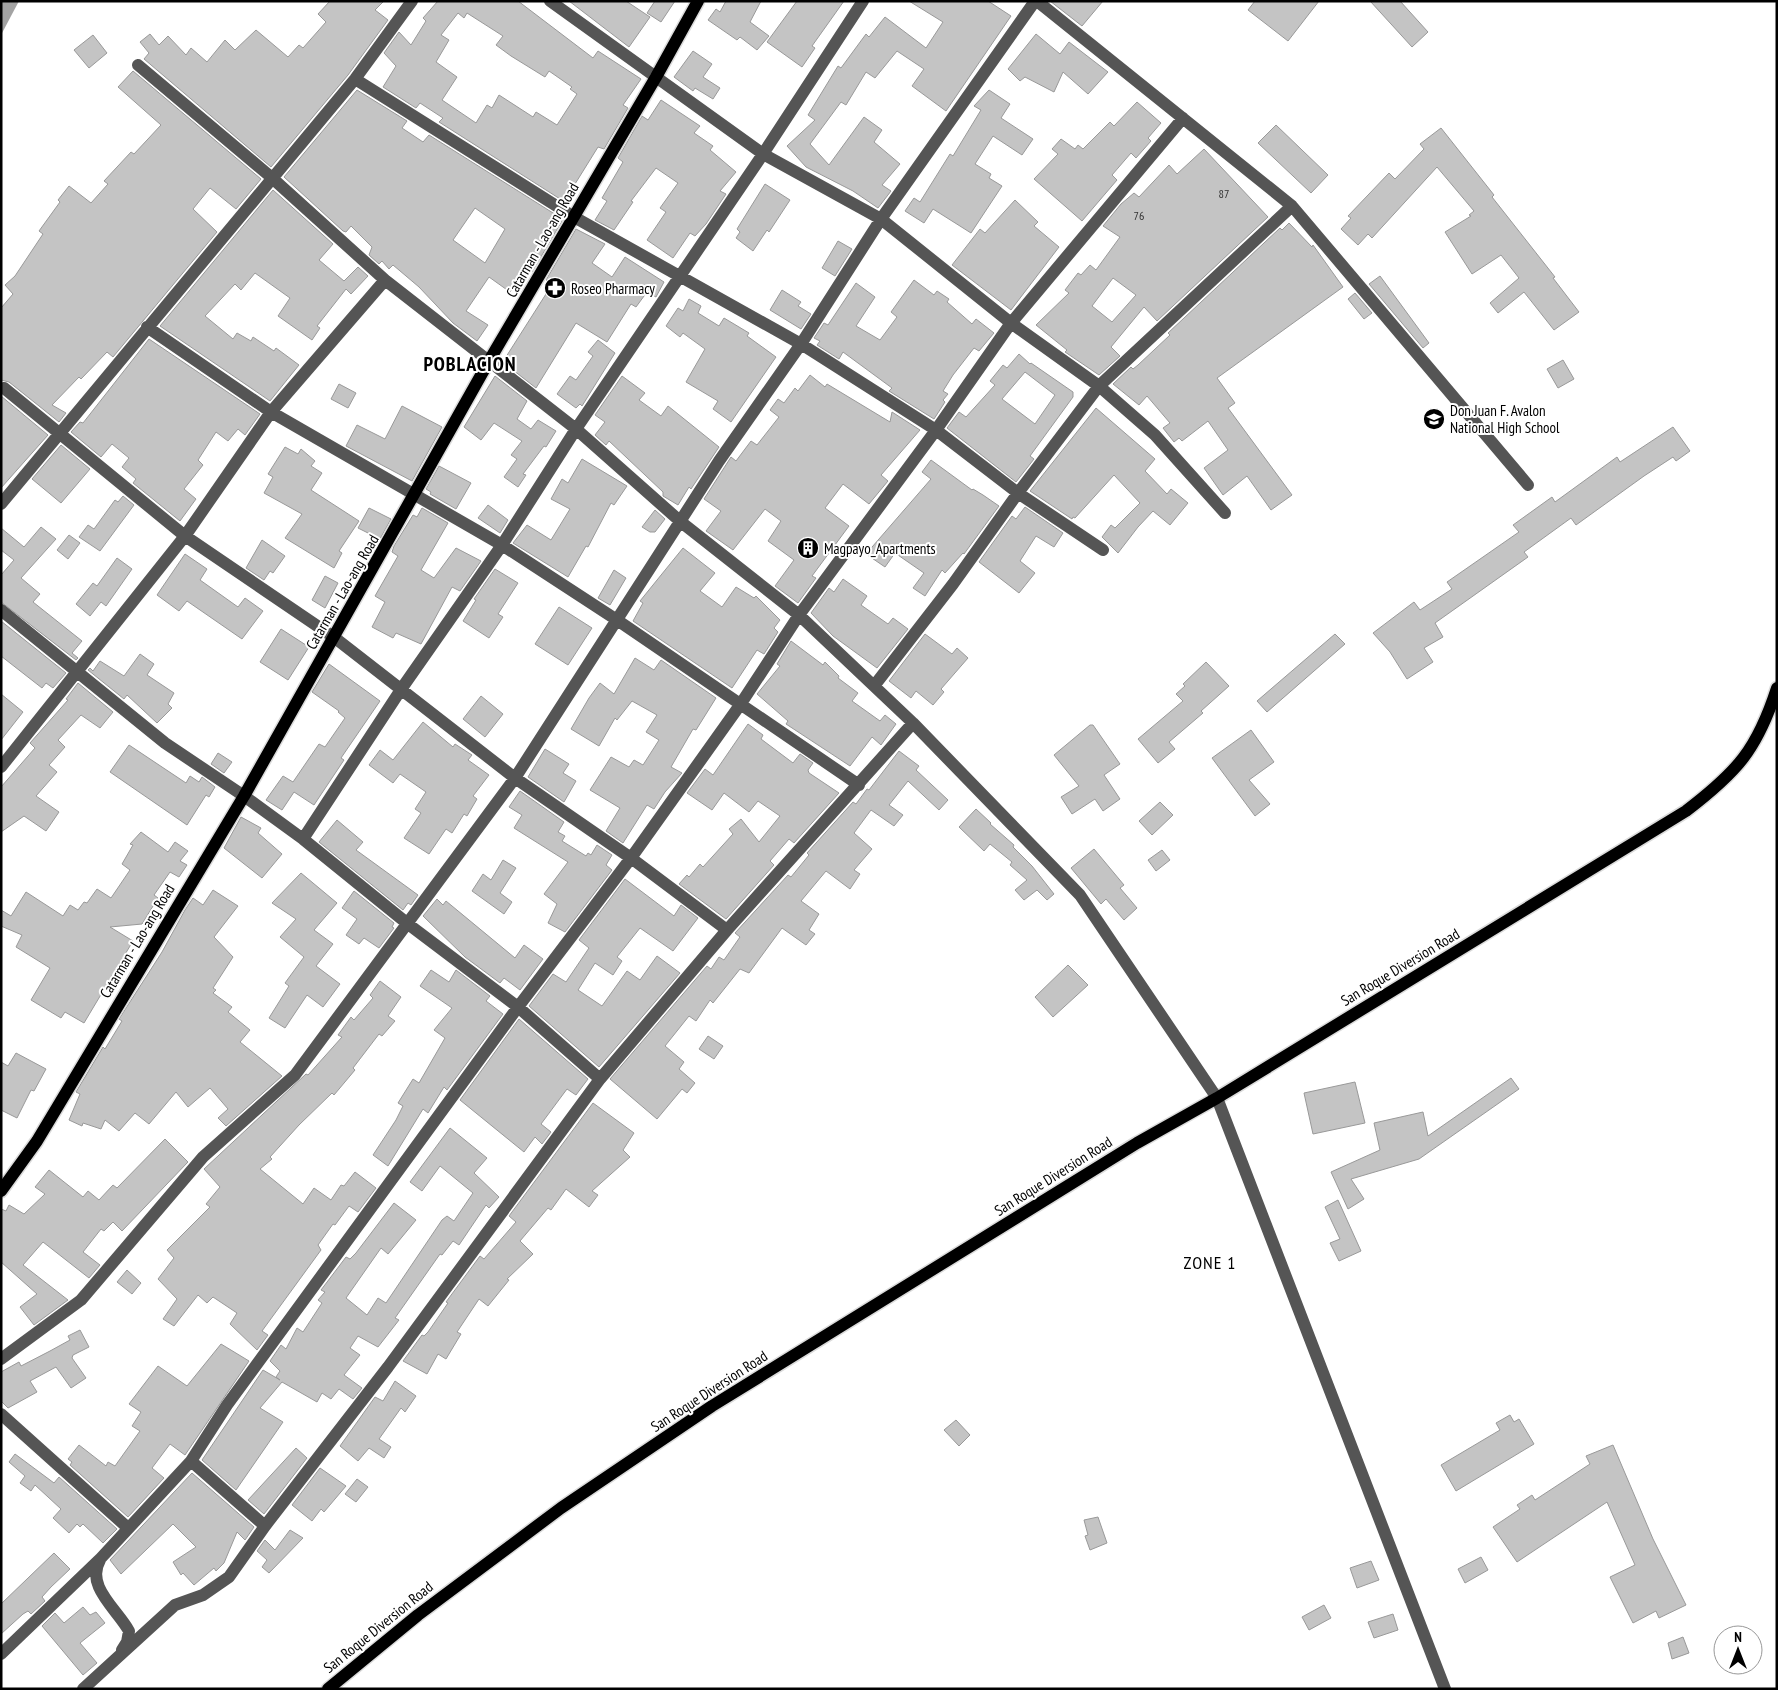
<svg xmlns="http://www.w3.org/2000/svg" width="1778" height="1690" font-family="'PT Sans Narrow',sans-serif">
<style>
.water{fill:#a3a3a3}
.building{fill:#c4c4c4;stroke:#999;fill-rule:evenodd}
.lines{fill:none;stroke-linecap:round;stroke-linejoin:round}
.major-casing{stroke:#dbdbdb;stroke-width:15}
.minor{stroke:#555;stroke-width:12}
.major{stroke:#000;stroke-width:12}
.labels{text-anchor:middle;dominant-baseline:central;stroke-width:4;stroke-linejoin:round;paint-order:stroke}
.number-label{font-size:12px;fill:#313131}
.street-label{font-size:15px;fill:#000;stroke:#fff}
.poi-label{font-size:15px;fill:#000;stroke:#fff;text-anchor:start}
.quarter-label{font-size:18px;letter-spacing:1px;fill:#000;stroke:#fff}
.district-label{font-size:20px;font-weight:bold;letter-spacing:1px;fill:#000;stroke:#fff}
</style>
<rect width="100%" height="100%" fill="#fff"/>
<path class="water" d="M1 1H19L1 35Z"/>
<path class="building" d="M330 1H384L375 10 388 20 348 75 271 167 144 59 149 53 140 42 150 34 159 45 168 36 186 55 191 48 207 62 225 40 235 50 256 30 288 57 299 45 303 48 326 22 318 14Z
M438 1H518L593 58 598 51 641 79 623 105 628 108 604 149 598 147 575 184 577 185 568 204 439 122 443 118 420 103 416 108 383 87 396 66 384 53 399 32 411 45 426 21 423 18ZM458 13 464 18 467 13 503 36 496 45 511 56 545 77 549 71 572 87 570 89 577 94 557 125 536 112 533 117 499 95 492 108 487 105 476 123 442 100 457 77 436 62 449 40 441 35Z
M569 1H626L650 17 629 47Z
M655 1H675L661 22 647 13Z
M726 1H761L750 22 769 36 757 50 740 37 737 40 708 20 716 9 720 12Z
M797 1H844L812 46 815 48 802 67 767 42Z
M909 1H988L1011 16 946 111 912 86 924 69 897 51 875 78 866 72 846 105 841 102 810 144 829 165 864 117 882 130 874 142 900 164 882 185 891 191 878 208 853 191 806 167 787 146 815 120 808 115 838 66 841 68 866 34 869 37 885 17 926 48 943 22Z
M1050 1H1103L1082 26Z
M1255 1H1319L1288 41 1248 10Z
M1370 1H1400L1428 32 1412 47Z
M1036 34 1060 54 1069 42 1108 72 1088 94 1063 72 1054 92 1025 77 1020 81 1008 69Z
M93 35 107 53 89 68 74 50Z
M693 51 712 64 703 77 720 88 713 99 695 88 693 91 674 77Z
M133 71 261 179 236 209 210 188 193 209 217 232 113 357 107 352 81 379 79 377 52 405 66 413 59 422 9 382 1 380V308L13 294 5 285 15 276 43 234 39 231 60 202 58 200 69 186 91 203 108 184 104 181 131 152 134 154 161 125 118 87Z
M357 90 407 121 402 128 423 142 429 135 561 218 562 221 532 272 527 270 510 292 489 277 466 311 488 325 477 341 453 323 419 287 393 265 389 269 382 261 379 264 369 255 372 247 351 226 346 232 343 231 284 177ZM475 208 505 229 485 263 453 240Z
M989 90 1010 104 1001 118 1033 139 1022 155 993 136 975 164 991 174 989 178 1002 186 971 233 933 209 924 223 905 211 914 198 920 202 950 154 953 156 981 110 974 106Z
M661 100 700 126 694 133 713 146 710 150 736 172 720 191 726 194 706 224 695 236 690 233 673 258 647 240 666 212 660 208 678 183 656 168 631 201 633 202 614 230 595 220 607 201 602 198 623 162 618 158 642 116 648 120Z
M1137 102 1161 123 1148 138 1151 141 1136 158 1131 153 1112 175 1117 180 1082 221 1034 179 1058 154 1052 149 1061 139 1075 149 1078 145 1083 149 1110 122 1114 126Z
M1276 125 1328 175 1311 193 1258 143Z
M1441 128 1494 195 1492 197 1555 277 1553 278 1579 312 1554 330 1524 292 1498 313 1490 303 1519 278 1501 255 1472 274 1445 232 1471 216 1469 215 1474 211 1437 167 1372 238 1368 234 1358 245 1341 229 1351 218 1348 216 1389 173 1395 179 1424 149 1420 144Z
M1204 149 1268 217 1157 321 1144 307 1111 347 1120 356 1099 375 1065 352 1067 350 1036 325 1069 293 1065 290 1078 273 1081 275 1090 265 1096 270 1120 237 1103 226 1121 204 1134 193 1139 197 1169 165 1177 174ZM1113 278 1136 295 1112 322 1092 306Z
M765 184 790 200 769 232 767 230 753 251 736 238 740 232 737 229Z
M273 190 333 244 319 260 344 281 358 267 368 276 351 294 346 289 317 326 320 328 312 340 278 316 290 298 255 273 241 290 235 284 205 316 233 339 237 333 251 341 253 337 274 351 276 348 299 365 270 401 160 326Z
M1015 200 1038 222 1034 226 1059 247 1011 310 952 265 980 229 985 233Z
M1289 223 1312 247 1313 245 1343 287 1217 378 1235 403 1228 408 1292 495 1271 510 1247 476 1223 495 1204 468 1228 450 1208 421 1182 441 1179 438 1174 442 1163 428 1170 423 1147 396 1139 405 1113 384 1131 367 1133 369 1138 365 1170 335 1168 333 1280 228 1282 230Z
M576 229 605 244 592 263 612 277 625 257 664 282 656 297 647 292 636 307 631 304 607 342 576 323 536 388 504 363V360L546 294 550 283 546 280Z
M838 241 852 249 835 276 822 268Z
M1380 276 1429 343 1423 348 1369 284Z
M914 280 934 295 937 291 949 299 947 302 972 324 976 319 994 333 979 351 974 348 953 375 943 391 948 394 943 400 945 402 934 419 889 391 892 388 843 352 839 359 817 345 820 341 814 338 824 323 828 325 856 283 875 297 856 326 880 340 897 317 891 312Z
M782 290 801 302 798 306 811 314 801 329 770 310Z
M1355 293 1372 313 1364 319 1348 299Z
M689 299 701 306 698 313 719 326 724 318 749 333 747 336 776 357 731 422 713 409 718 401 686 382 705 349 683 333 680 337 666 326 678 308 683 311Z
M149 339 260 414 245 435 238 429 228 441 216 432 198 460 203 465 184 489 196 499 180 521 133 483 136 479 122 467 129 458 112 444 101 457 71 432 80 422 83 423Z
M598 340 615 353 582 406 580 404 576 408 557 394 570 376 576 380 593 356 588 352Z
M1019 354 1030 364 1031 363 1073 392V397L1030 456 1034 459 1016 482 947 428 959 412 966 417 995 385 990 381 1003 365 1007 368ZM1025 372 1055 395 1035 424 1002 399Z
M1563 360 1574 379 1558 388 1547 369Z
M810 375 825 387 827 384 890 422 892 412 920 430 881 475 888 481 869 504 843 484 825 508 849 526 812 576 816 578 798 603 775 586 794 560 768 541 781 521 765 509 733 550 706 531 721 511 704 499 731 457 736 461 751 441 757 445 779 417 770 410 778 399 784 403 795 388 798 391Z
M495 376 527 401 517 419 531 429 538 420 556 431 546 447 544 446 523 474 526 475 518 487 504 477 517 459 511 455 522 441 494 423 481 440 464 427Z
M622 376 645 393 639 400 661 416 668 406 719 447 691 489 689 487 678 505 663 496V492L609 441 606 445 595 435 605 422 595 415Z
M339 384 356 393 348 408 331 399Z
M1 396 48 435 1 488Z
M402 406 442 427 412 481 346 446 357 425 385 439Z
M1096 408 1155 459 1145 471 1167 494 1171 489 1188 503 1170 525 1153 511 1138 527 1118 553 1102 537 1111 525 1115 528 1140 503 1114 475 1075 518 1073 517 1072 519 1030 491Z
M1673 427 1690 451 1676 461 1673 457 1644 476 1576 525 1571 518 1524 552 1528 557 1435 623 1443 637 1424 648 1433 662 1407 679 1390 652 1373 633 1414 602 1420 610 1452 589 1447 582 1519 532 1513 525 1552 497 1555 502 1617 457 1620 462Z
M61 445 90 469 61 503 32 479Z
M285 447 298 454 301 449 315 461 311 466 322 473 311 490 359 521 339 551 342 553 334 568 285 538 302 514 264 493 273 477 268 474Z
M582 459 627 486 614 505 611 503 588 547 586 546 568 577 513 543 527 525 551 540 570 509 551 499 562 479 568 483Z
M931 460 972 490 973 489 983 495 999 506 964 554 963 553 945 573 942 570 925 596 913 588 924 573 895 553 885 567 866 554 931 479 922 472Z
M439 466 471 483 456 509 430 494 431 492 426 489Z
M123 496 134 505 100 551 79 537 88 525 94 529 115 500 118 502Z
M488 505 508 520 500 533 478 518Z
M1025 507 1063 533 1054 547 1036 536 1020 561 1035 573 1019 593 979 562 1012 516 1016 519Z
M369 508 391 519 380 539 358 528Z
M422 508 448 523 421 570 434 578 456 548 481 561 460 591 452 587 421 644 396 633 393 638 372 627 385 602 375 596 398 556 392 552 394 546 413 515 417 517Z
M655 510 665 519 655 532H650L642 527Z
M41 527 56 539 21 578 40 594 33 602 82 641 72 653 78 658 76 660 1 602V575L14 560 1 550V528L24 547Z
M69 535 80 543 68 559 57 550Z
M262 540 285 556 273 573 270 571 264 580 246 568Z
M683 548 715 573 700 591 722 607 736 587 754 598 756 596 780 620 774 628 778 632 764 654 757 650 732 688 633 621 643 603 640 601Z
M185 554 207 569 200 580 238 607 245 598 263 611 242 639 187 601 179 611 157 595Z
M117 558 132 569 106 606 101 602 90 616 76 604 93 583 97 586Z
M495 569 518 583 498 614 503 617 489 638 463 621 476 600 474 599Z
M614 570 626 578 610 605 598 598Z
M325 576 338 583 325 608 312 600Z
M843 579 867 596 861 605 888 624 893 618 908 629 877 668 833 636 811 613 829 588 834 592Z
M559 607 592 628 568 665 535 644Z
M1 621 66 673 53 688 46 683 42 688 1 656Z
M281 629 309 647 288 680 260 662Z
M925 634 952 654 957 648 968 658 941 689 944 692 933 705 916 691 911 698 889 681Z
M1335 634 1345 644 1267 712 1257 701Z
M791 641 823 665 825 662 839 676 838 678 858 693 852 701 880 721 885 715 896 724 881 745 872 737 850 766 786 724 788 721 757 694 780 666 777 664Z
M140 654 154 664 147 675 174 693 168 704 172 708 157 723 127 695 124 699 88 670 90 668 93 671 100 661 124 676Z
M635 658 654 670 661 660 716 698 696 730 693 729 671 767 682 773 665 792 654 809 647 805 623 843 606 831 620 808 590 790 611 757 629 767 634 760 643 765 659 740 646 732 657 715 632 701 617 720 615 718 599 746 571 729 589 698 600 683 614 694Z
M1206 662 1229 686 1201 711 1203 713 1169 742 1175 749 1158 763 1138 739 1183 701 1176 694 1185 686 1183 684Z
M329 664 380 701 341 758 344 760 314 805 294 792 282 810 266 800 283 776 293 782 319 744 325 747 345 718 338 712 339 711 312 692Z
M78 683 113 712 100 728 81 715 58 740 65 747 49 765 57 772 36 796 59 812 46 831 24 816 1 832V787L35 748 30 743 68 700 66 699Z
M1 694 23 712 1 740Z
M481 696 503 714 485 737 463 719Z
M423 722 453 747 455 744 472 755 468 760 489 775 473 796 477 799 467 816 464 814 452 833 446 829 429 854 404 838 421 813 415 809 426 792 400 774 393 783 369 765 380 750 393 760Z
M748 724 763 735 761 739 793 763 800 754 813 763 808 770 809 773 839 793 794 843 789 839 770 861 774 865 726 919 679 884 687 875 689 877 700 864 703 867 733 834 729 829 741 819 759 842 780 816 758 801 749 812 724 793 712 810 687 793 705 769 713 775Z
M1090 725H1093L1120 764 1104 775 1120 799 1103 811 1095 799 1072 814 1061 797 1079 786 1054 755Z
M1251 730 1274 762 1249 780 1270 804 1255 816 1212 758Z
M129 745 186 783 190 776 199 782 202 777 215 787 209 797 206 795 187 825 110 772Z
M545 749 569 764 563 773 576 781 564 802 528 777Z
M899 751 919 766 916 770 948 800 939 810 908 781 889 805 903 815 894 826 871 810 854 833 872 849 854 870 860 874 850 889 826 871 801 901 819 914 809 930 815 934 806 945 782 928 749 973 740 969 713 1003 710 1000 696 1021 689 1016 665 1046 684 1062 679 1069 695 1083 687 1093 682 1089 657 1119 610 1079 707 966 711 969 719 957 724 960 740 937 735 933 788 875 791 877 809 855 807 853 853 802 856 804 867 789 869 790Z
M218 753 232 762 224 773 211 764Z
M520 791 564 822 558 832 565 836 562 841 586 856 588 853 591 855 597 845 612 855 606 865 612 870 565 932 548 923 557 904 544 894 568 862 514 828 522 815 509 807Z
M1160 802 1173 815 1152 835 1139 821Z
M976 809 991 823 990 824 1014 845 1013 847 1032 866 1054 894 1047 900 1037 890 1024 900 1015 890 1027 880 1010 865 1012 862 990 844 984 851 959 827Z
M241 817 261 828 258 833 282 854 262 878 224 848Z
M337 820 363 842 356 850 418 895 411 905 408 903 403 910 319 842Z
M141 832 168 852 175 842 188 851 180 861 187 865 179 877 170 872 154 895 158 898 142 924 110 927 133 941 84 1023 65 1012 61 1018 31 1000 50 968 16 947 22 935 1 926V910L11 916 26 892 63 916 70 905 78 910 84 902 87 903 97 889 111 898 130 870 122 864 133 845 130 844Z
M1094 849 1124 885 1120 888 1137 908 1124 920 1106 899 1101 904 1071 868Z
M1162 850 1170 860 1156 871 1148 860Z
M503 860 516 868 500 893 512 902 504 914 472 891 483 874 491 880Z
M301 873 337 903 314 930 333 944 316 966 340 984 323 1007 307 995 285 1028 269 1018 289 986 285 983 304 957 280 937 296 919 272 903Z
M625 879 674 916 681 905 698 918 673 951 640 928 617 957 622 961 613 975 595 963 578 990 602 1006 627 971 640 980 657 956 680 973 599 1067 529 1006 553 974 566 982 589 948 579 940Z
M213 890 238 906 214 937 233 957 213 988 216 990 213 993 232 1007 228 1012 250 1030 240 1042 282 1076 226 1126 218 1118 228 1109 210 1088 188 1107 176 1092 149 1124 135 1113 119 1131 105 1120 101 1129 83 1123 82 1126 69 1120 80 1094 76 1092 103 1047 105 1049 122 1021 119 1019 162 952 185 910 193 898 203 905Z
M354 891 394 923 392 927 394 928 379 948 364 938 359 944 346 935 357 919 342 908Z
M437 899 443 905 446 901 515 958 524 945 543 959 520 990 504 978 500 983 465 957 423 916Z
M1068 965 1088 985 1053 1017 1035 997Z
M431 970 449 982 456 970 490 996 486 1001 503 1014 447 1090 444 1087 428 1113 423 1109 388 1166 373 1155 396 1120 403 1106 398 1103 413 1079 419 1083 445 1038 434 1030 452 1008 420 986Z
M380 981 401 997 388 1016 395 1021 382 1036 379 1034 353 1068 355 1070 334 1095 332 1093 299 1125 270 1157 272 1159 260 1169 303 1204 314 1188 331 1200 341 1185 344 1186 355 1172 376 1188 358 1212 349 1206 335 1225 333 1224 318 1245 321 1250 262 1331 268 1335 257 1350 230 1324 237 1313 213 1297 207 1303 198 1295 174 1326 163 1319 177 1299 158 1279 174 1258 167 1250 210 1207 206 1204 220 1187 204 1169 306 1074 308 1075 342 1037 338 1035 351 1017 354 1020 373 998 370 995Z
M519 1019 588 1079 576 1095 567 1089 541 1124 551 1132 542 1144 535 1137 524 1152 460 1100Z
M708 1036 723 1046 714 1059 699 1049Z
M16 1053 46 1069 34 1091 31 1090 17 1118 1 1110V1062L8 1066Z
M1511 1078 1519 1089 1419 1159 1351 1179 1364 1199 1348 1209 1331 1172 1380 1150 1374 1123 1423 1112 1428 1136Z
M1355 1082 1365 1123 1313 1134 1304 1093Z
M593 1103 634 1133 623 1150 630 1157 592 1191 598 1195 589 1207 566 1189 551 1210 548 1208 520 1241 533 1254 507 1279 509 1280 488 1306 479 1299 457 1332 461 1334 446 1359 438 1354 427 1374 403 1361 422 1335 424 1336 428 1332 448 1303 446 1302 480 1256 484 1259 516 1222 509 1216Z
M450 1128 487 1158 474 1173 499 1197 489 1208 486 1205 459 1245 453 1241 442 1255 440 1254 395 1318 399 1320 378 1347 358 1336 350 1348 360 1355 344 1375 362 1388 353 1399 339 1389 331 1399 322 1393 317 1402 282 1382 260 1408 283 1422 236 1490 202 1460 263 1370 280 1380 276 1377 280 1371 270 1361 281 1345 286 1349 297 1328 303 1332 322 1303 318 1300 325 1292 321 1290 346 1257 350 1259 356 1253 394 1203 416 1220 388 1254 381 1248 346 1298 367 1315 378 1298 386 1303 442 1220 447 1216 454 1221 473 1193 440 1166 422 1191 410 1182Z
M165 1139 188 1162 122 1231 113 1222 104 1231 101 1229 83 1252 100 1265 89 1278 43 1242 23 1265 68 1300 34 1325 20 1307 37 1294 1 1262V1209L6 1211 9 1205 24 1214 45 1194 35 1187 49 1170 83 1197 88 1191 99 1200 113 1185 117 1188Z
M1338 1200 1361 1251 1339 1261 1330 1243 1340 1239 1325 1207Z
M127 1270 141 1283 132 1294 117 1282Z
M80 1330 89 1347 73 1355 72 1358 86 1378 71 1388 56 1367 30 1381 37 1392 8 1408 1 1401V1372L19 1362 21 1366 50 1351 70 1340 68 1336Z
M221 1344 249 1361 185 1455 170 1444 152 1468 164 1478 128 1517 70 1465 72 1462 68 1459 79 1445 106 1466 108 1462 115 1466 140 1431 132 1426 141 1412 129 1404 158 1366 187 1386Z
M395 1381 416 1396 405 1412 401 1408 379 1439 391 1447 384 1458 369 1448 358 1461 340 1446 375 1397 383 1401Z
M1510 1415 1514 1422 1519 1419 1534 1444 1456 1491 1441 1465 1500 1430 1496 1423Z
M956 1420 970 1435 959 1446 944 1430Z
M1613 1445 1653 1539 1686 1605 1659 1618 1656 1611 1633 1623 1610 1577 1635 1565 1607 1502 1517 1562 1493 1527 1520 1509 1517 1505 1532 1495 1535 1500 1590 1464 1586 1456Z
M296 1448 307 1458 264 1514 248 1500Z
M15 1454 54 1483 59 1477 117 1529 103 1543 83 1524 80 1527 77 1524 69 1533 53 1518 61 1509 35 1485 31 1491 20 1483 25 1476 9 1462Z
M320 1468 346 1486 324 1512 321 1509 312 1521 292 1505Z
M192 1473 254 1527 245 1540 237 1532 224 1563 216 1571 214 1568 194 1585 183 1573 181 1575 173 1562 196 1547 173 1524 121 1574 110 1560Z
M357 1479 368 1487 356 1502 345 1494Z
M1098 1517 1107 1543 1090 1550 1085 1536 1088 1535 1084 1520Z
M290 1530 303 1538 269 1573 262 1567 267 1560 257 1551 265 1540 275 1550Z
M54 1553 70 1569 51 1587 42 1597 45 1601 31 1614 28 1611 23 1614 1 1634V1604Z
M1481 1557 1488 1570 1465 1583 1458 1569Z
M1371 1561 1379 1580 1357 1588 1350 1568Z
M1324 1605 1331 1618 1309 1630 1302 1617Z
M83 1607 90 1615 96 1612 105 1623 80 1643 97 1663 83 1675 42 1626 55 1613 64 1623Z
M1393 1614 1398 1630 1374 1638 1368 1622Z
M1683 1637 1689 1653 1672 1659 1668 1643Z"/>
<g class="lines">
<g class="major-casing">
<path id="major" d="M1 1191 37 1141 244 796 489 361 656 77 698 1
M328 1689 418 1615 561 1508 712 1406 1137 1143 1217 1098 1686 811C1737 772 1757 750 1777 688"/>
</g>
<path class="minor" d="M550 1 763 154 881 219 1011 323 1099 386 1155 435 1225 513
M138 65 271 177 385 280 576 429 681 522 799 615 913 723 1080 895 1217 1098 1445 1689
M355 79 574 217 801 344 936 430 1018 493 1103 550
M1292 206 1528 485
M147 327 271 412 502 545 617 620 859 785
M4 388 185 536 335 638 515 778 631 858 727 930
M1 504 355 79 412 1
M1 610 165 743 244 796 303 839 408 924 518 1007 600 1079
M874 686 953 584 1018 493 1099 386 1292 206 1037 1
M1 767 185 536 271 412 385 280
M303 839 402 688 502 545 576 429 763 154 863 1
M1 1359 81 1300 203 1157 295 1075 515 778 719 461 801 344 881 219 1035 1
M1 1414 128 1528
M191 1461 265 1526 388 1367 600 1079 727 930 913 723
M100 1560C85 1586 117 1609 129 1631L127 1642 122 1650
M1 1654 101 1558 191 1461 227 1405 518 1007 631 858 740 705 799 615 936 430 1011 323 1183 118
M83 1689 175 1605 203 1595 229 1577 265 1526"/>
<use href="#major" class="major"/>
</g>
<defs>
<g id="pharmacy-disc" transform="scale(1.125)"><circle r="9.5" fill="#000" stroke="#fff"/><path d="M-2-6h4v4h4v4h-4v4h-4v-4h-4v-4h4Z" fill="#fff"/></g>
<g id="school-disc" transform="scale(1.125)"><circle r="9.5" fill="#000" stroke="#fff"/><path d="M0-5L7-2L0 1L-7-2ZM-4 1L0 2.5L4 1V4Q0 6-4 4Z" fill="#fff"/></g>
<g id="building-disc" transform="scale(1.125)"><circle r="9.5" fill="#000" stroke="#fff"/><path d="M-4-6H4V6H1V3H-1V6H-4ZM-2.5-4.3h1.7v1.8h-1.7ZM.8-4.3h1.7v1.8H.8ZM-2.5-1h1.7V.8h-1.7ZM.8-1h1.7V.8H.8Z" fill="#fff"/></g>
</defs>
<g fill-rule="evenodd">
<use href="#pharmacy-disc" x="555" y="288"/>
<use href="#school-disc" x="1434" y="419"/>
<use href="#building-disc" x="808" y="548"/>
</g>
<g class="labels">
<g class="number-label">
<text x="1224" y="193">87</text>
<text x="1139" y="215">76</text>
</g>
<g class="street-label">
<text transform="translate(542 240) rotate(-60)">Catarman - Lao-ang Road</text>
<text transform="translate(342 592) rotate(-60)">Catarman - Lao-ang Road</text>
<text transform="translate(137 941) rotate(-59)">Catarman - Lao-ang Road</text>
<text transform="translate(1400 967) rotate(-31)">San Roque Diversion Road</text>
<text transform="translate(1053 1176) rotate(-32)">San Roque Diversion Road</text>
<text transform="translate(709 1391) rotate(-33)">San Roque Diversion Road</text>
<text transform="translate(378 1627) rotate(-39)">San Roque Diversion Road</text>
</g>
<g class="poi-label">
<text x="571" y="288">Roseo Pharmacy</text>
<text x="1450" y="410">Don Juan F. Avalon<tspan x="1450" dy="17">National High School</tspan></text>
<text x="824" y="548">Magpayo_Apartments</text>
</g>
<g class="quarter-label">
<text x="1210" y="1262">ZONE 1</text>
</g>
<g class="district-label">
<text x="470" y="364">POBLACION</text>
</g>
</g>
<rect width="1778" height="1690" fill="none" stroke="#000000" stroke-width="5"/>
<g transform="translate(1738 1650)"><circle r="24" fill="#ffffff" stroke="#999999"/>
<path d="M0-4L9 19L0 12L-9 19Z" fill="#000000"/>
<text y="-8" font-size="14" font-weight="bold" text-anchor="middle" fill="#000000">N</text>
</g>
</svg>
